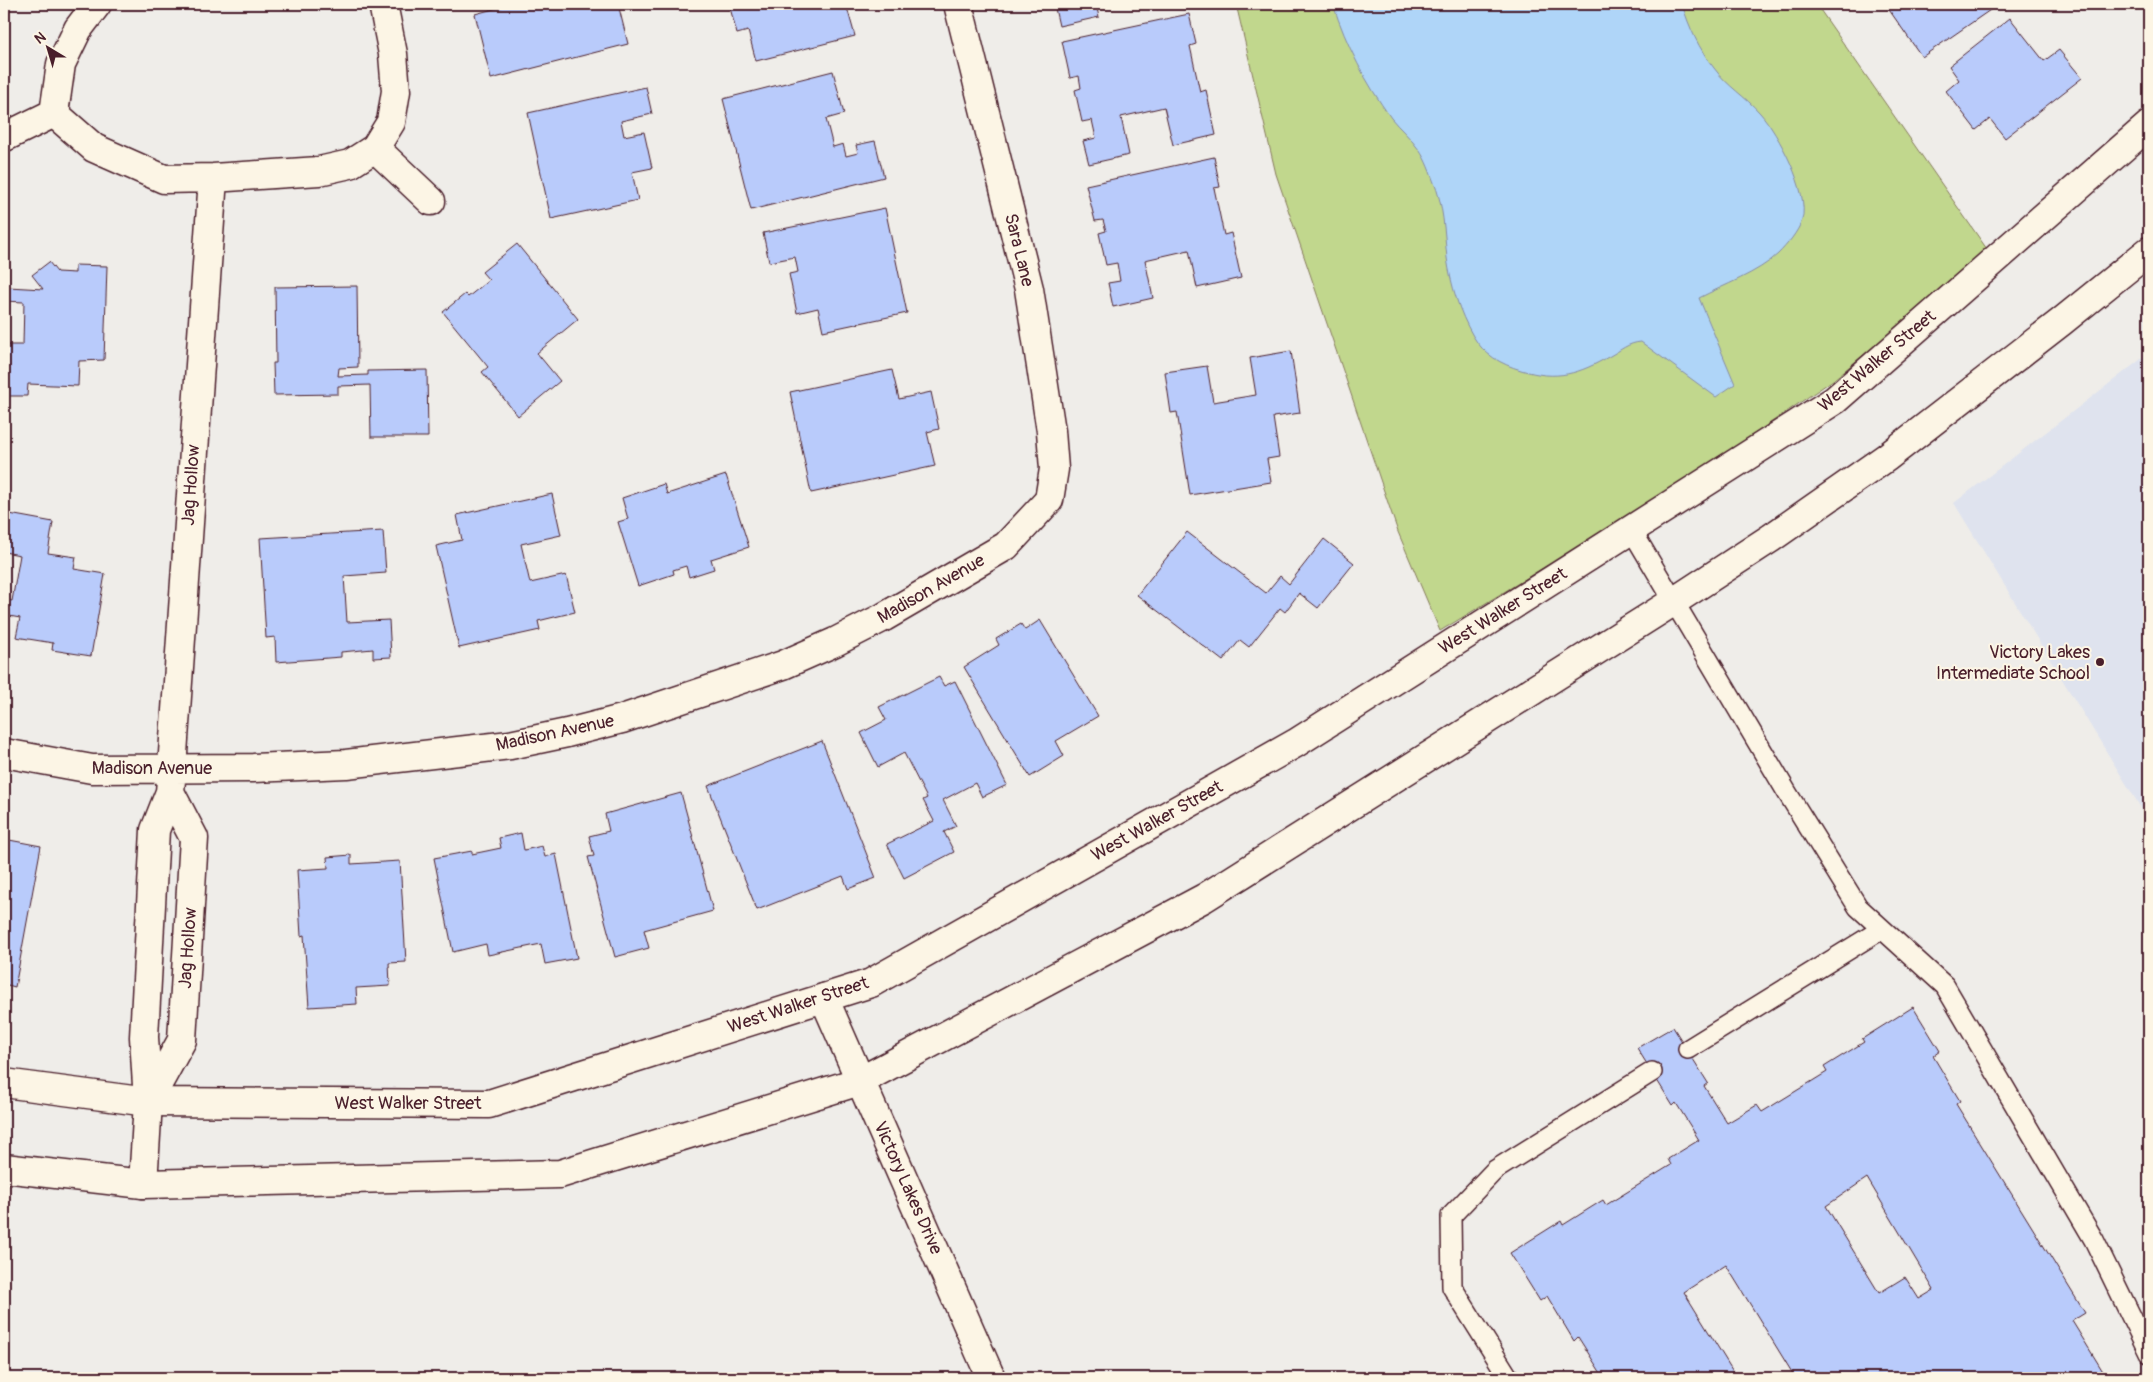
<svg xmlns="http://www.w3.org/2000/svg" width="2153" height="1382" font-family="Pangolin,sans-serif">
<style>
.built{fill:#dfe3ee}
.green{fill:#c1d78d;stroke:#867b5c}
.water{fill:#afd5f8;stroke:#878ca6}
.building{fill:#b9cbfb;stroke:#4a1f2b;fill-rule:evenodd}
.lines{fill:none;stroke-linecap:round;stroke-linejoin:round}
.lane-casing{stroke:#4a1f2b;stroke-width:22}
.street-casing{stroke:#4a1f2b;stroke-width:31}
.secondary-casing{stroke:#4a1f2b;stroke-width:31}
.lane{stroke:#fcf5e5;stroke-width:19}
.street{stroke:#fcf5e5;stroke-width:28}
.secondary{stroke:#fcf5e5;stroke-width:28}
.poi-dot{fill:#4a1f2b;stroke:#fcf5e5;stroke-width:2}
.labels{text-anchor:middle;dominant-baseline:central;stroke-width:4;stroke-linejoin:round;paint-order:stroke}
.street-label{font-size:18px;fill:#4a1f2b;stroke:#fcf5e5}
.poi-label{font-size:18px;fill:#4a1f2b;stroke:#fcf5e5;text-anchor:end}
</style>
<rect width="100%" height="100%" fill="#efede9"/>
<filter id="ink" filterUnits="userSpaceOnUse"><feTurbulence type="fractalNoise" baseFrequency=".02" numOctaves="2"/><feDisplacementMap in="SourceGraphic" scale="10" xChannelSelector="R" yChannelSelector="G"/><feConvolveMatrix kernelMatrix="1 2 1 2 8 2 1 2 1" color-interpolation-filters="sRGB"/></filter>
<g filter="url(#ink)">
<path class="built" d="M2149 353V821L1954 503Z"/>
<path class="green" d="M1236 4H1816L1989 252 1833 380 1678 486 1440 631 1398 532 1276 174Z"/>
<path class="water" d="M1333 4H1682C1689 27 1699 49 1714 68 1727 86 1746 97 1760 113 1778 133 1810 193 1802 220 1798 232 1787 245 1778 254 1758 273 1724 285 1699 298L1735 384 1716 397 1641 342C1628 343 1621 350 1610 356 1579 374 1557 381 1521 370 1501 364 1484 355 1473 336 1459 312 1451 285 1447 258 1444 231 1444 205 1433 180 1429 169 1424 155 1416 146 1409 136 1399 128 1391 118 1366 83 1346 45 1333 4Z"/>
<path class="building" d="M512 4H618L628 44 491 79 475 14Z
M729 4H846L855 36 756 61 748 31 737 34Z
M1054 4H1096L1099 17 1059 26Z
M1885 4H1990L1993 8 1922 57Z
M1189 14 1196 44 1190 46 1200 92 1206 90 1216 135 1173 145 1164 107 1121 117 1129 155 1089 164 1083 141 1096 138 1092 120 1082 122 1075 90 1081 88 1079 76 1070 78 1062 41Z
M2010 18 2044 61 2059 50 2082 78 2005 138 1990 119 1976 130 1946 91 1959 80 1949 66Z
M833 71 844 114 826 119 833 147 843 144 846 156 858 153 856 145 875 141 884 177 751 210 723 99Z
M646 87 652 114 621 121 624 136 644 132 652 168 632 172 638 200 551 219 528 113Z
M1214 157 1220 187 1214 188 1224 235 1231 233 1241 278 1197 288 1189 250 1145 260 1153 298 1113 307 1108 283 1120 281 1117 263 1106 265 1099 233 1106 231 1103 220 1095 221 1086 185Z
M885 208 907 313 823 331 818 308 797 313 789 274 798 272 795 257 769 262 763 233Z
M517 244 578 319 537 353 560 381 518 416 482 372 488 367 443 312 465 294 468 297 489 280 482 272Z
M4 262H8V287L43 289 32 275 49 262 57 272 75 273V265L107 266 104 360 79 361 78 386 28 384 27 396H4V345H23L24 302 4 301Z
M357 286 358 367 339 368 338 376 368 375V371L427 370 428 437H371L370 385 338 386V394L274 395 273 363H276L275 287Z
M1291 351 1300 413 1273 417 1279 457 1267 459 1271 482 1190 495 1177 412 1171 413 1165 372 1207 366 1213 402 1256 395 1250 358Z
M892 370 899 399 931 392 939 429 927 432 935 466 811 493 790 392Z
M726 475 749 547 711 559 714 569 689 577 686 566 673 570 674 574 638 586 618 522 628 519 622 498 664 484 667 494Z
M552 494 561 535 521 544 530 583 566 575 575 612 538 621 540 630 459 648 436 546 462 540 457 515Z
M4 513 53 522 48 553 76 557 74 569 105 574 91 656 52 650 53 643 16 637 20 618 4 615V599L12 601 20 555 4 552Z
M383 531 386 573 344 576 347 622 389 620 391 657 373 658V649L341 652V657L276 662 275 637 266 638 260 538Z
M1187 532 1266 593 1280 576 1289 584 1324 539 1354 563 1318 608 1299 593 1285 612 1280 608 1249 647 1240 640 1223 661 1137 595Z
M1040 620 1098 716 1056 741 1064 756 1030 777 964 667 999 645 996 639 1021 624 1025 630Z
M939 677 944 686 955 681 1007 785 982 797 975 783 943 800 956 826 944 832 954 852 904 878 887 844 934 821 923 800 927 798 904 753 878 767 861 733 886 720 879 707Z
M822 741 876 878 848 889 843 876 757 910 708 786Z
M681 793 713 911 644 930 649 948 615 957 588 857 594 856 589 836 609 831 605 814Z
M521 833 524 850 542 846 545 857 556 854 577 958 545 964 541 944 488 955 486 944 453 952 434 858 472 851V854L501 848 499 838Z
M4 839 41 846 15 987 4 984Z
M351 855V864L400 861 406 962 389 963 390 986 356 988 357 1004 309 1007 304 935 301 936 297 870 328 868 327 857Z
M1913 1007 1940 1051 1933 1056 1960 1101 1956 1104 2085 1313 2072 1321 2107 1378H1786L1793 1374 1726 1265 1684 1292 1737 1378H1604L1578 1337 1574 1341 1547 1296 1540 1301 1510 1253 1561 1221 1563 1225 1603 1200 1606 1205 1671 1165 1668 1159 1699 1140 1676 1103 1673 1106 1637 1048 1673 1027 1708 1083 1704 1086 1727 1123 1757 1105 1762 1112 1827 1072 1824 1067 1864 1042 1862 1039ZM1867 1178 1934 1290 1919 1299 1905 1277 1879 1293 1826 1206Z"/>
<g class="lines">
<g class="lane-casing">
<path id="lane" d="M1631 529 1788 794 1858 907 1945 986 2094 1240 2149 1353
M1688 1049 1882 929
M1509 1378 1452 1287 1451 1216 1495 1170 1652 1072"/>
</g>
<g class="street-casing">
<path id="street" d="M97 4 78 29 61 64 54 113 94 148 164 179 213 178 319 171 350 164 375 148 391 122 396 91 393 54 383 4
M5 137 54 113
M375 148 431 201
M4 753 92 769 253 768 346 764 510 745 567 733 622 719 783 665 835 642 884 617 1006 546 1049 500 1054 469 1051 431 1029 289 958 4
M824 998 991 1378
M148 1102 182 1040 194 838 170 792
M143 1184 148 1102 144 1037 155 830 170 792 172 768 213 178"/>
</g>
<g class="secondary-casing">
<path id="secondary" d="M4 1083 148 1102 489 1104 871 983 1296 743 1835 400 2149 125
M4 1168 143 1184 560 1174 860 1081 1204 898 1673 602 1771 538 1887 457 2061 322 2149 251"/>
</g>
<use href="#lane" class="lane"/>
<use href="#street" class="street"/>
<use href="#secondary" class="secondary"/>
</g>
</g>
<circle class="poi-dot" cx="2100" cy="662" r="5"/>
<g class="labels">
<g class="street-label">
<text transform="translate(1019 250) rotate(76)">Sara Lane</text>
<text transform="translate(1877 361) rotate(-40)">West Walker Street</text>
<text transform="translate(191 485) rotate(-86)">Jag Hollow</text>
<text transform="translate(931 589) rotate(-30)">Madison Avenue</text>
<text transform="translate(1503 611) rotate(-32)">West Walker Street</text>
<text transform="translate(555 733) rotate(-12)">Madison Avenue</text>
<text x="152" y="768">Madison Avenue</text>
<text transform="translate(1157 821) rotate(-29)">West Walker Street</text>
<text transform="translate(188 948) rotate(-86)">Jag Hollow</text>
<text transform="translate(798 1005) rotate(-18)">West Walker Street</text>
<text x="408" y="1103">West Walker Street</text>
<text transform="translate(908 1188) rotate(66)">Victory Lakes Drive</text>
</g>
<g class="poi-label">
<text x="2090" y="652">Victory Lakes<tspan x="2090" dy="21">Intermediate School</tspan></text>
</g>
</g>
<rect width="2153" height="1382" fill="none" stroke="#fcf5e5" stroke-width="20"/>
<rect x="10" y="10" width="2133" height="1362" fill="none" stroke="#4a1f2b" stroke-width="2" filter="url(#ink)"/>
<g transform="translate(48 48) rotate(322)" stroke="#fcf5e5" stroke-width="4" paint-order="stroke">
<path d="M0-4L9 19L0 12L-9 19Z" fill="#4a1f2b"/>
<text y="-8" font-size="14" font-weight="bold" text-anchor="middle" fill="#4a1f2b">N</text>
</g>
</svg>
